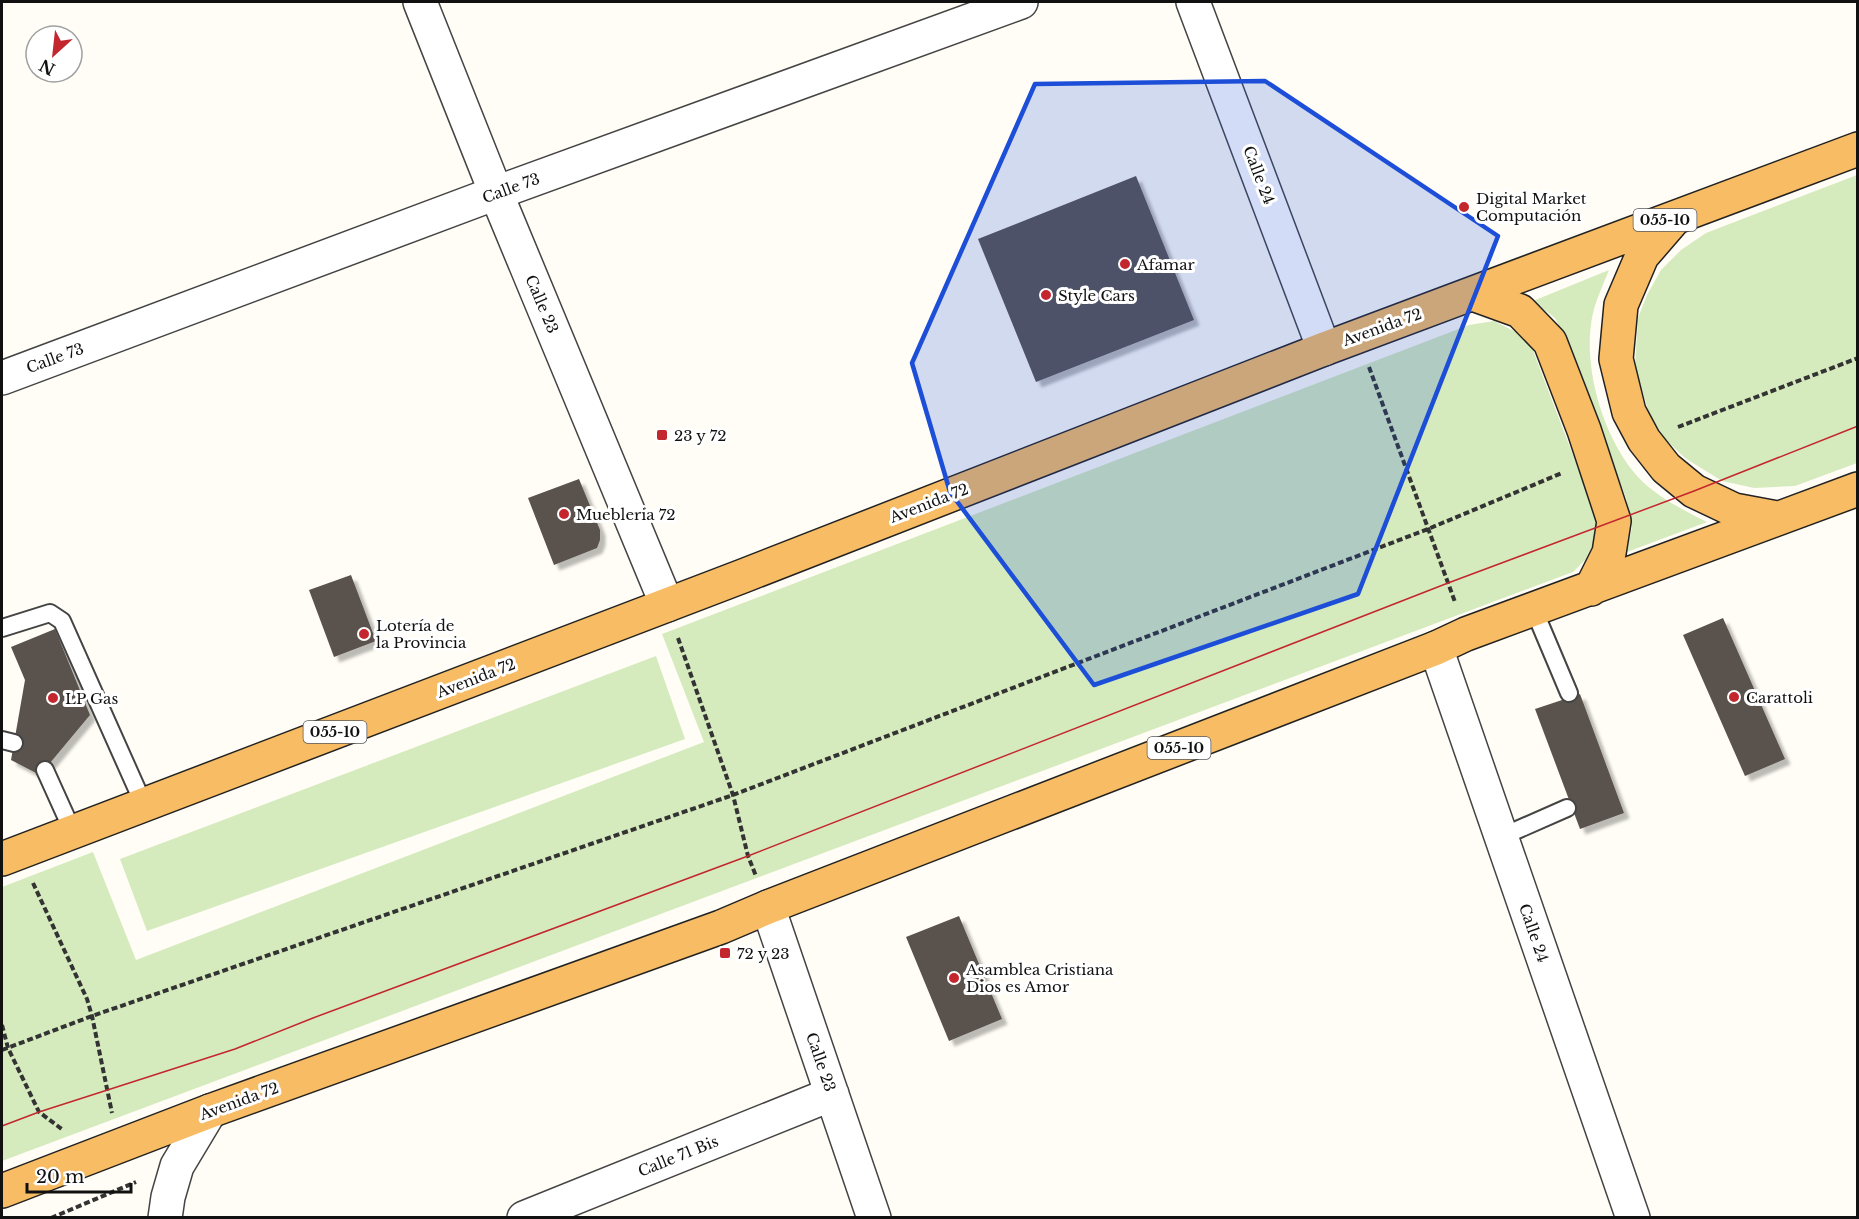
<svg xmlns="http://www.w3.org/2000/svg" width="1859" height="1219" font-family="'Libre Baskerville',serif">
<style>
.green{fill:#d5ebbd}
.building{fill:#5a524d;filter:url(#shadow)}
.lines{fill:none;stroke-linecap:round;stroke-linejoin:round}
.service-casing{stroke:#444;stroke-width:20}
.minor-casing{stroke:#444;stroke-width:36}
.trunk-casing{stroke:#222;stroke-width:36}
.path{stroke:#333;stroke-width:4;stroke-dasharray:6 3;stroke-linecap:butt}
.service{stroke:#fff;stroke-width:16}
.minor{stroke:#fff;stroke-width:33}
.trunk{stroke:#f7bc64;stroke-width:33}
.tram{stroke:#c4262e;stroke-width:1.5}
.marked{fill:#1d4ed8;fill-opacity:0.2;stroke:#1d4ed8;stroke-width:4.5;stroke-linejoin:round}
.poi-dot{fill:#c4262e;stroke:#fff;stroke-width:2}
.labels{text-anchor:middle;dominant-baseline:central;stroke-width:6;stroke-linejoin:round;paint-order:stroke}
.shield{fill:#fff;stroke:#585858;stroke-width:1.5}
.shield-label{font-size:14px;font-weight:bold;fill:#111}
.street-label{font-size:15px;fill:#111;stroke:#fff}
.poi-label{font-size:15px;fill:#111;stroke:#fff;text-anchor:start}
</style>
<defs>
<filter id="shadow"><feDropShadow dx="5.5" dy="5.5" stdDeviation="1.5" flood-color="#0004"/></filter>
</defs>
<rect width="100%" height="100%" fill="#fffdf5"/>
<path class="green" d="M1857 175V463L1795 486 1754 488 1722 481 1685 458 1665 439 1649 413 1635 366 1638 318 1647 295 1661 270 1681 250 1706 233Z
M1609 270C1604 283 1598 295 1594 309 1580 361 1602 437 1638 477 1657 497 1683 510 1707 522L1627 552 1632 527 1626 498 1566 339 1555 318 1533 301Z
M1494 321 1520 334 1532 348 1597 518 1596 539 1585 560 1573 572 2 1161V887L93 852 136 960 704 742 662 634 1469 325Z
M656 656 685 739 147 931 120 859Z"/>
<path class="building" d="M1136 176 1194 320 1036 382 978 239Z
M579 479 600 530V540L597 548 554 565 528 498Z
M351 575 376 641 334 657 309 590Z
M1723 618 1785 759 1745 776 1683 635Z
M55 629 90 715 40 775 11 760 25 680 11 647Z
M1580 694 1624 813 1580 829 1535 709Z
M959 916 1002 1019 949 1041 906 937Z"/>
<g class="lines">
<g class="service-casing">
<path id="service" d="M1534 610 1569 693
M2 628 50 613 62 621 144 805
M2 740 14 743
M45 770 73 832
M1501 837 1567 808"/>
</g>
<g class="minor-casing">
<path id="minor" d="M420 2 496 193 667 605
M1193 2 1324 349
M2 378 496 193 1021 2
M1436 648 1633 1218
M768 907 874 1218
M165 1218 168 1197 177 1166 210 1111
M524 1218 832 1094"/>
</g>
<g class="trunk-casing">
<path id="trunk" d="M1674 219 1642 256 1621 305 1616 359 1629 412 1644 440 1666 468 1694 491 1734 510 1777 518
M1473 294 1520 311 1550 342 1584 430 1614 521 1609 553 1591 589
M2 859 743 576 1324 349 1858 149
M2 1191 210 1111 721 927 768 907 1436 648 1466 634 1858 489"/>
</g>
<path class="path" d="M1369 367 1455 602
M1678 427 1858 358
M678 638 733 795 748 856 756 876
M33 883 87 999 92 1016 112 1113
M2 1025 8 1048 39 1112 63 1130
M2 1050 92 1016 733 795 1428 529 1562 473
M51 1218 136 1182"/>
<use href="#service" class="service"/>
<use href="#minor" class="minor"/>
<use href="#trunk" class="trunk"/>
<path class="tram" d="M2 1126 39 1112 235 1049 313 1018 748 856 1448 583 1694 491 1858 426"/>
</g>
<path class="marked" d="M1265 81 1498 236 1358 594 1094 685 950 492 912 363 1035 84Z"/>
<g class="poi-dot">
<circle cx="1464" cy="207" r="6"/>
<circle cx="1125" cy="264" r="6"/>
<circle cx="1046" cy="295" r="6"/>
<rect x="656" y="429" width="12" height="12" rx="3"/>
<circle cx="564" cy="514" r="6"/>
<circle cx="364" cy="634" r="6"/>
<circle cx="1734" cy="697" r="6"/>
<circle cx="53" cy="698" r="6"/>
<rect x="719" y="947" width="12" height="12" rx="3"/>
<circle cx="954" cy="978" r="6"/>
</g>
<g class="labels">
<g class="shield">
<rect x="1633.5" y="209" width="63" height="22" rx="4.5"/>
<rect x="303.5" y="721" width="63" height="22" rx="4.5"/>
<rect x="1147.5" y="737" width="63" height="22" rx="4.5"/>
</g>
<g class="shield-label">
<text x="1665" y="220">055-10</text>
<text x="335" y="732">055-10</text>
<text x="1179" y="748">055-10</text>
</g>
<g class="street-label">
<text transform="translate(1259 175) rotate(69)">Calle 24</text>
<text transform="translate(511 188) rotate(-20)">Calle 73</text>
<text transform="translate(542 304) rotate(67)">Calle 23</text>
<text transform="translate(1382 327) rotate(-20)">Avenida 72</text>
<text transform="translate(55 358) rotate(-20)">Calle 73</text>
<text transform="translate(929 503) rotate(-21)">Avenida 72</text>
<text transform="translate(476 678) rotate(-21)">Avenida 72</text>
<text transform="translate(1534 933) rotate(71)">Calle 24</text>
<text transform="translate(821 1062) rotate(71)">Calle 23</text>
<text transform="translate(239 1101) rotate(-20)">Avenida 72</text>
<text transform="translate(678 1156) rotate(-22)">Calle 71 Bis</text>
</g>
<g class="poi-label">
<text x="1476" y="198">Digital Market<tspan x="1476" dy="17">Computación</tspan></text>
<text x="1137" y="264">Afamar</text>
<text x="1058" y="295">Style Cars</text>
<text x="674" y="435">23 y 72</text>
<text x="576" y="514">Muebleria 72</text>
<text x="376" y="625">Lotería de<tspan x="376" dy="17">la Provincia</tspan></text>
<text x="1746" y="697">Carattoli</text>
<text x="65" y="698">LP Gas</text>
<text x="737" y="953">72 y 23</text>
<text x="966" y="969">Asamblea Cristiana<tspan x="966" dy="17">Dios es Amor</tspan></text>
</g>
</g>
<rect width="1859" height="1219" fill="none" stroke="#111111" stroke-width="6"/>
<g transform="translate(54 54) rotate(207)"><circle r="28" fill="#ffffff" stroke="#a0a0a0" stroke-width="1.5"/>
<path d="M0-4.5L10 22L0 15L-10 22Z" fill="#c4262e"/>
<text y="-9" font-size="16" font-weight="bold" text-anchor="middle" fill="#111111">N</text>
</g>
<path d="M27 1183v9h104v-9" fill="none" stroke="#111111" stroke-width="3"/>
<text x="36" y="1183" font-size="18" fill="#111111" stroke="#ffffff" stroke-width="4.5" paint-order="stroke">20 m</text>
</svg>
